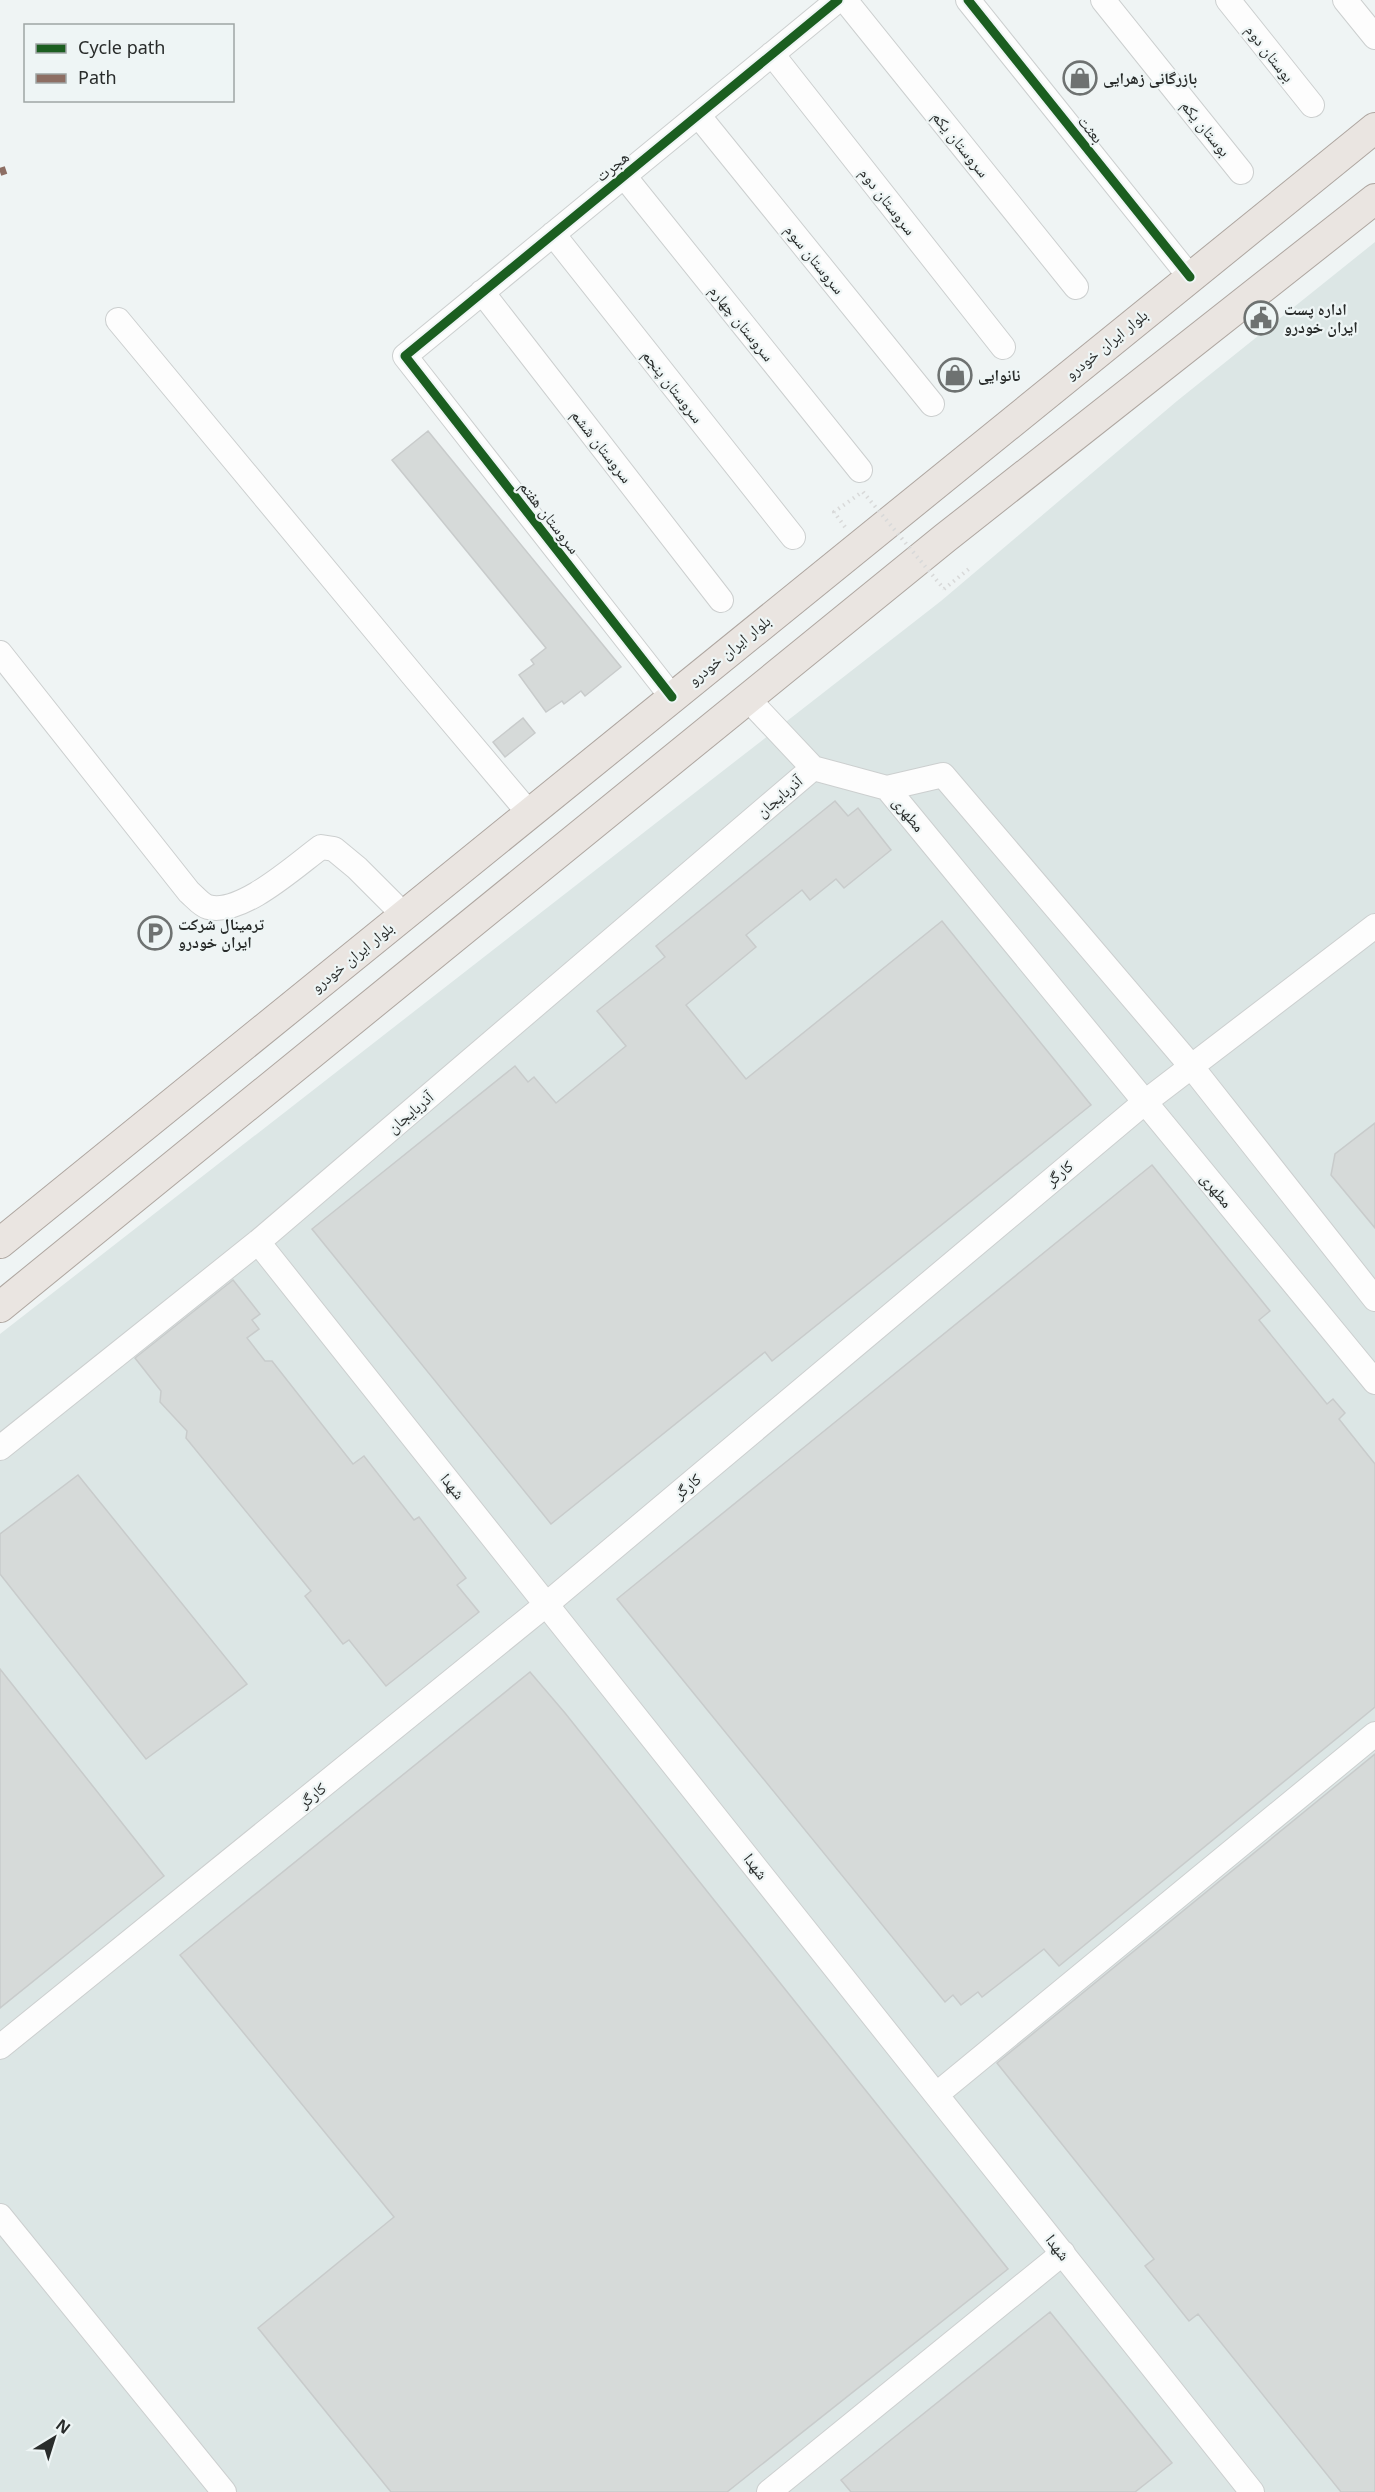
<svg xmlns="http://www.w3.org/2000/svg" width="1375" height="2492" font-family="'Noto Sans','Noto Naskh Arabic',sans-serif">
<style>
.built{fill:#dce6e5}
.building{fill:#d6dad9;stroke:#c8cbcb;stroke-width:1.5}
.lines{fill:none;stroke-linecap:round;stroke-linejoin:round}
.minor-casing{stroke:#cccfcf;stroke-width:26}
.major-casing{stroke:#aea6a0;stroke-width:32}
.path{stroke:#d8d9d9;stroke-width:4;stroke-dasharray:1.5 4.5;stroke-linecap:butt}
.minor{stroke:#fdfdfd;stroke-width:24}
.major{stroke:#eae5e1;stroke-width:30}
.path-bridge{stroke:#d8d9d9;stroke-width:4;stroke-dasharray:1.5 4.5;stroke-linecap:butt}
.quiet{stroke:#8d6e63;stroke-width:8;stroke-dasharray:15 8;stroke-linecap:butt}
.cycleway-casing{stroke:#eef5f5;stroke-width:13}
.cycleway{stroke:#1b5e20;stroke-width:9}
.labels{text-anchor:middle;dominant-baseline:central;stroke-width:4.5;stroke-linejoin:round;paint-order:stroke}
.street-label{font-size:16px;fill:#292c2b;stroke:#eef5f5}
.poi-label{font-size:16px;font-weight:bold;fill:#292c2b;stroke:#eef5f5;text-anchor:start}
</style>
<rect width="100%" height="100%" fill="#eff4f4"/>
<path class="built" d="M1375 242V2492H0V1334L941 601 1177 401Z"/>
<path class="building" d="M428 431 621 667 585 696 581 691 564 704 562 701 546 712 519 675 534 664 531 660 546 648 392 460Z
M523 718 535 733 505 757 493 742Z
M835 801 848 816 858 808 891 850 844 888 836 879 810 900 802 890 746 935 756 947 686 1005 746 1079 942 921 1091 1105 772 1361 765 1352 551 1524 312 1229 515 1066 528 1082 534 1077 556 1103 626 1046 597 1011 665 957 656 946Z
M1375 1123V1228L1331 1175 1335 1154Z
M1152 1165 1270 1311 1259 1320 1327 1404 1333 1399 1345 1413 1339 1419 1375 1464V1707L1059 1966 1044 1949 982 1997 978 1992 961 2005 953 1995 945 2002 617 1599Z
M233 1280 260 1314 252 1320 259 1329 247 1338 265 1361H272L353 1464 364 1456 414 1520 419 1517 466 1578 457 1585 479 1612 386 1686 349 1640 343 1644 305 1596 311 1591 186 1438 187 1431 160 1402 161 1391 135 1358Z
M78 1475 247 1684 146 1759 0 1574V1534Z
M0 1669 164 1876 0 2008Z
M530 1672 565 1713 1008 2269 727 2492H391L258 2328 394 2217 180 1955Z
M1375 1754V2492H1341L1198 2314 1189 2321 1145 2266 1154 2259 997 2063Z
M1050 2312 1172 2463 1135 2492H851L841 2480Z"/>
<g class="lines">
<g class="minor-casing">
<path id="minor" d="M845 0 1076 287
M968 0 1190 277
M1103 0 1241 172
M1228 0 1312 105
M1345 0 1375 37
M772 54 1003 347
M698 115 932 404
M624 176 860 470
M553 234 793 537
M482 292 721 600
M118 320 416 679 529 813
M0 653 189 892C195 897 201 905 208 907 241 916 295 866 321 847L334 849 357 868 404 915
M672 697 405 356 838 0
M813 768 887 788 943 775 1191 1066 1375 1299
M887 788 1375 1382
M258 1242 1252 2492
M0 1448 258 1242 813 768 748 699
M0 2047 548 1603 1145 1102 1375 926
M937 2094 1375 1734
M0 2216 224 2492
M769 2492 1063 2253"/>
</g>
<g class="major-casing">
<path id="major" d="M0 1243 1375 128
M0 1307 945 538 1375 199"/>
</g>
<path class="path" d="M845 527 834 512 862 492
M944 589 970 568"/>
<use href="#minor" class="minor"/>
<use href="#major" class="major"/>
<path class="path-bridge" d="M863 492 944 589"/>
<path class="quiet" d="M0 172 6 170"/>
<g class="cycleway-casing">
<path id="cycleway" d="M968 0 1190 277
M672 697 405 356 838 0"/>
</g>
<use href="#cycleway" class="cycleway"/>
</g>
<defs>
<g id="shop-ring" transform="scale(1.725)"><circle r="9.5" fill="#eef5f5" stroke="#6e7271" stroke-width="1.5"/><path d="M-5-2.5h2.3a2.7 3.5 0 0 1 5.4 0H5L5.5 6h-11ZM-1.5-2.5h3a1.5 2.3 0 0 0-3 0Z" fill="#6e7271"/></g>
<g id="civic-ring" transform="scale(1.725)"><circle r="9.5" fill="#eef5f5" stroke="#6e7271" stroke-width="1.5"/><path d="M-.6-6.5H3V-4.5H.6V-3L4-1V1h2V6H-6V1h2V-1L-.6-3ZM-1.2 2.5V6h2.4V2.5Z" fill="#6e7271"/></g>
<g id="parking-ring" transform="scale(1.725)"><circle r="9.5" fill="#eef5f5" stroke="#6e7271" stroke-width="1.5"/><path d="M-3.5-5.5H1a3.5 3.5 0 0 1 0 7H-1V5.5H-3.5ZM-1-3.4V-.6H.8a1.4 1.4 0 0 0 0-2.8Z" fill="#6e7271"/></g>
</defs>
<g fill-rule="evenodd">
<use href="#shop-ring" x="1080" y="78"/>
<use href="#civic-ring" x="1261" y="318"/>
<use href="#shop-ring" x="955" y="375"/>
<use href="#parking-ring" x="155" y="933"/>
</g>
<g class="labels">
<g class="street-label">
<text transform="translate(1270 53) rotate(52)">بوستان دوم</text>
<text transform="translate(1206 128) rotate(51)">بوستان یکم</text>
<text transform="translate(1091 129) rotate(51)">بعثت</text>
<text transform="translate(961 144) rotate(51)">سروستان یکم</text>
<text transform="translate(612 166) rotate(-39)">هجرت</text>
<text transform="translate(888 201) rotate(52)">سروستان دوم</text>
<text transform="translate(815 259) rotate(51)">سروستان سوم</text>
<text transform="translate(742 323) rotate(51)">سروستان چهارم</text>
<text transform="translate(1106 344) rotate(-39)">بلوار ایران خودرو</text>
<text transform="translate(673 386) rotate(52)">سروستان پنجم</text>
<text transform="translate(602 446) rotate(52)">سروستان ششم</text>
<text transform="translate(550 517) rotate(52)">سروستان هفتم</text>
<text transform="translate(729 650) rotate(-39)">بلوار ایران خودرو</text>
<text transform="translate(779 796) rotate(-40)">آذربایجان</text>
<text transform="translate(909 814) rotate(51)">مطهری</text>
<text transform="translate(352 957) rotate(-39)">بلوار ایران خودرو</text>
<text transform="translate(410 1112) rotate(-40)">آذربایجان</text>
<text transform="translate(1059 1173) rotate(-40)">کارگر</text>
<text transform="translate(1217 1190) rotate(51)">مطهری</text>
<text transform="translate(453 1486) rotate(51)">شهدا</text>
<text transform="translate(687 1486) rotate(-40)">کارگر</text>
<text transform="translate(312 1795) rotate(-39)">کارگر</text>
<text transform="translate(756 1866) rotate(52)">شهدا</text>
<text transform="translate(1058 2247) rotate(52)">شهدا</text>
</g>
<g class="poi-label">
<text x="1103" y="78">بازرگانی زهرایی</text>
<text x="1284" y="309">اداره پست<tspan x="1284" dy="18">ایران خودرو</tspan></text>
<text x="978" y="375">نانوایی</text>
<text x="178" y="924">ترمینال شرکت<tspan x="178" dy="18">ایران خودرو</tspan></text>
</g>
</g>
<rect x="24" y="24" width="210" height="78" fill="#eef5f5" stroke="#9fa5a4" stroke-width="1.5"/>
<rect x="36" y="44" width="30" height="9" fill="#1b5e20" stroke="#9fa5a4" stroke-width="1.5"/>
<text x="78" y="54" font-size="18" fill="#292c2b">Cycle path</text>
<rect x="36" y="74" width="30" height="9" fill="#8d6e63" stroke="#9fa5a4" stroke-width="1.5"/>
<text x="78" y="84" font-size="18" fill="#292c2b">Path</text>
<g transform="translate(54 2438) rotate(38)" stroke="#eef5f5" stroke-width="4.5" paint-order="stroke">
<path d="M0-4.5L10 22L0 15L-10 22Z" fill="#292c2b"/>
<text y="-9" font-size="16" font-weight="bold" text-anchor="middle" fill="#292c2b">N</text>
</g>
</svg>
